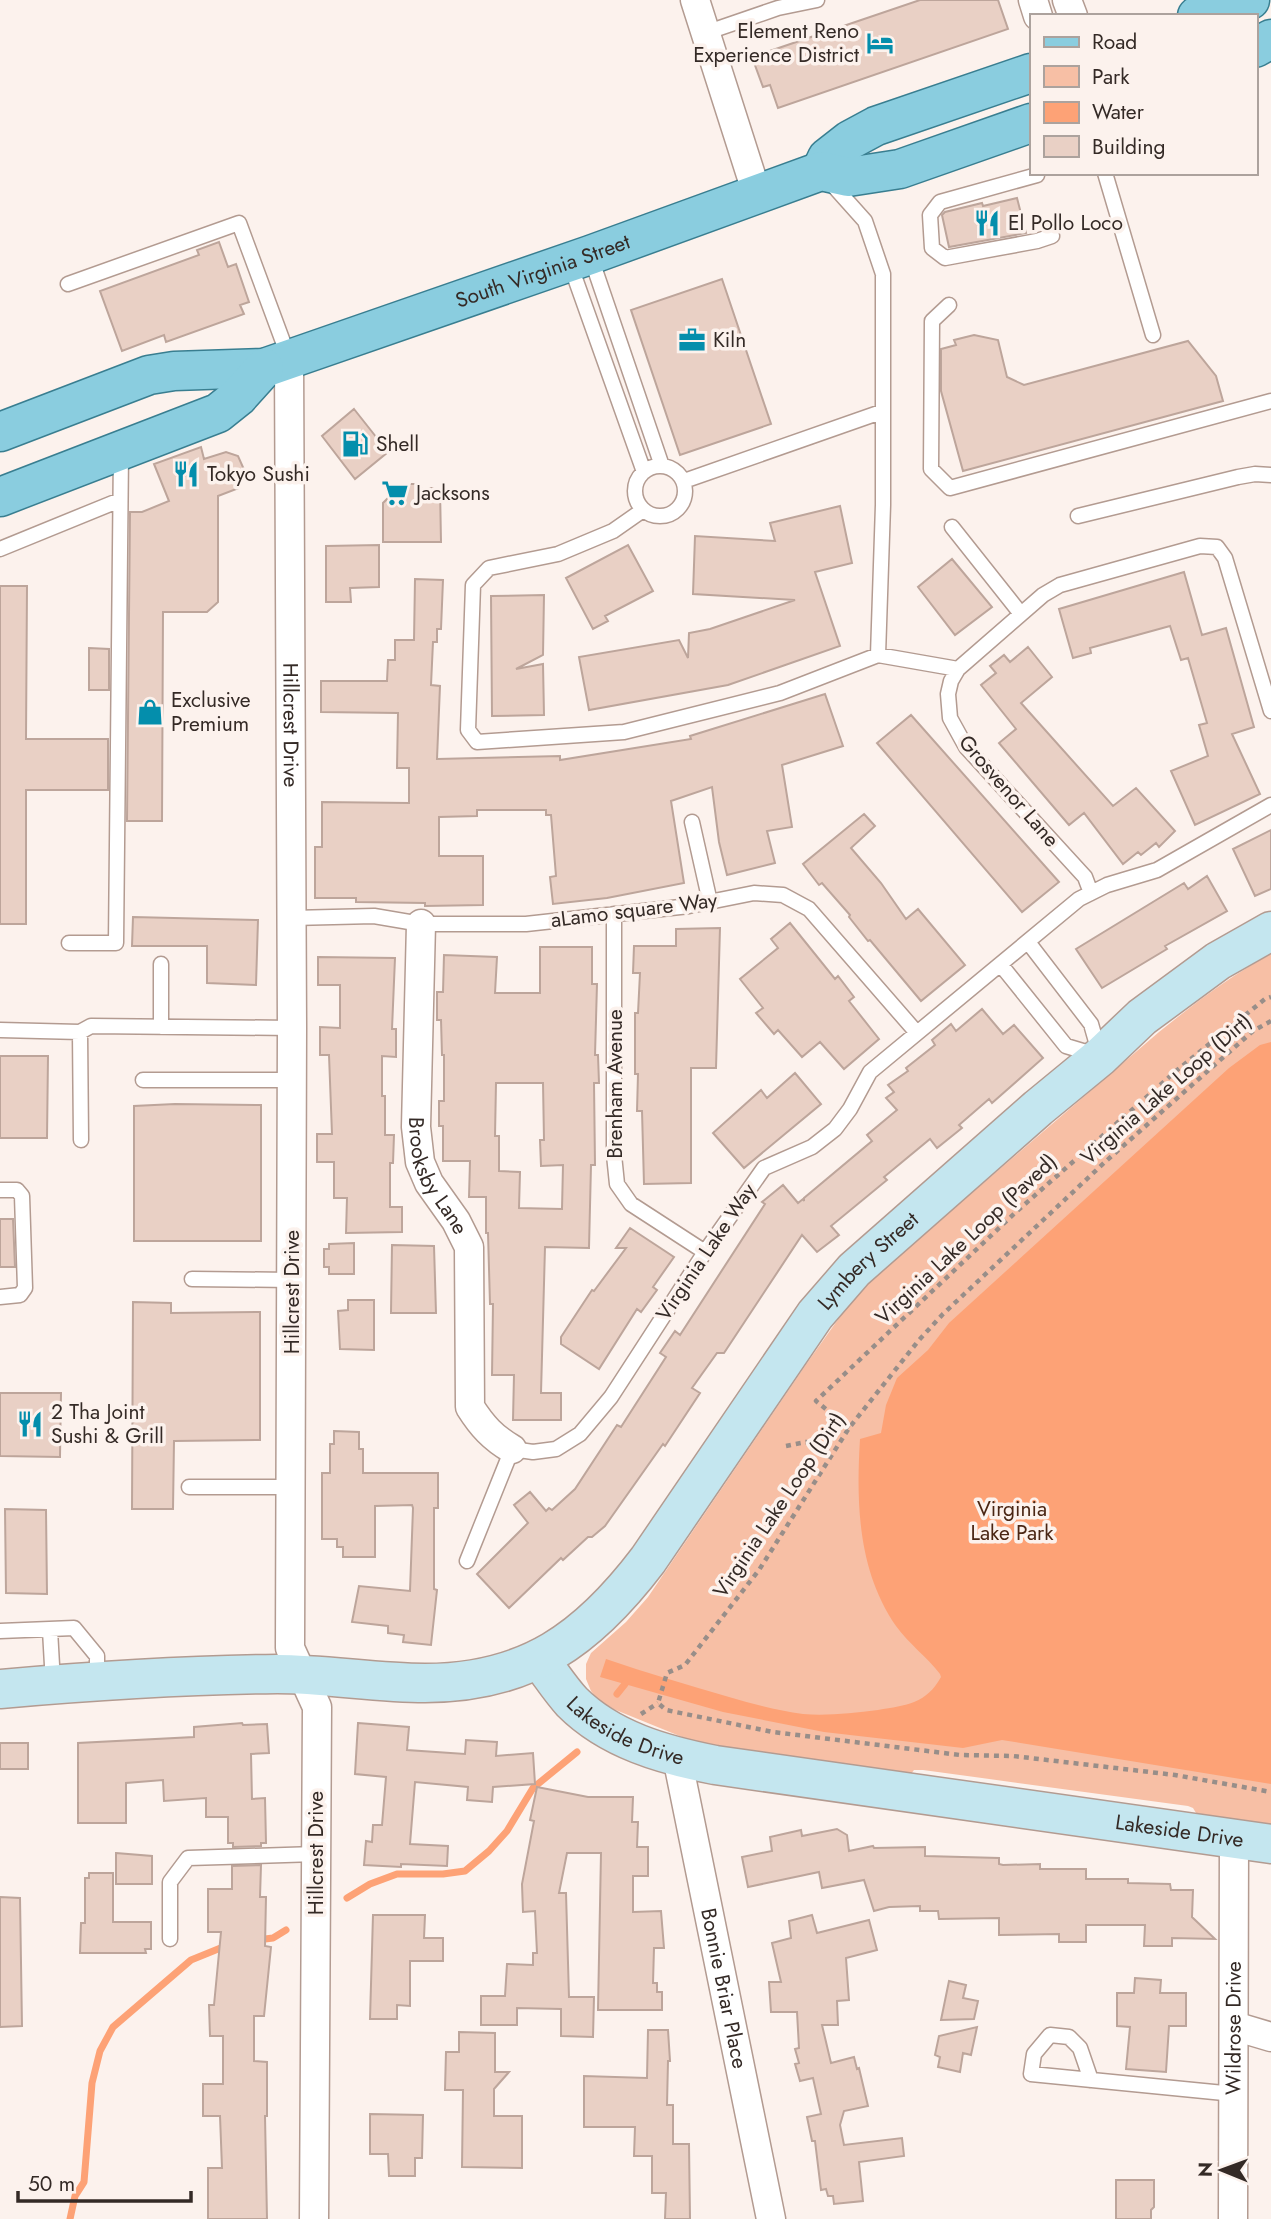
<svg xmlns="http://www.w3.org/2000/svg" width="1271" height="2219" font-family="Jost,sans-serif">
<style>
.green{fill:#f7bfa5}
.water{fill:#fda276}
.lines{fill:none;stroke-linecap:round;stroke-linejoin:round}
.stream{stroke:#fda276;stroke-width:7}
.building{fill:#e9d0c5;stroke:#bda59b;stroke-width:2;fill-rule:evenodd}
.lane-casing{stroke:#b39b91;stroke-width:17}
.street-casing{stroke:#b39b91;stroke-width:31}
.secondary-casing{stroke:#b39b91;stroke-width:41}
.primary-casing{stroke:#397e90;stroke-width:41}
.path{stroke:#988e89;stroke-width:4.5;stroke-dasharray:5 5;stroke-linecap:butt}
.lane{stroke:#fff;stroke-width:14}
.street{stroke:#fff;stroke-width:28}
.secondary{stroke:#c4e6ef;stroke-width:38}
.primary{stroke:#8acddf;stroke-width:38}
.labels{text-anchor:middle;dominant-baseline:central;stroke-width:7;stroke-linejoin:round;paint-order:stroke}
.poi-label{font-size:21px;fill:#342a26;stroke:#fcf2ed;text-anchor:start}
.street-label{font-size:21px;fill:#342a26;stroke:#fcf2ed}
.park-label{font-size:21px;fill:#4a2614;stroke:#fcf2ed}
</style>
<rect width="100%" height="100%" fill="#fcf2ed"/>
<path class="green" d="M1271 954V1831L1201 1821 1193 1808 1188 1806 923 1770H914L907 1779 726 1750 687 1739 601 1704 591 1691 586 1679V1664L591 1653 626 1622 648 1597 807 1363 859 1290 1159 1032C1195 1003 1230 976 1271 954Z"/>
<path class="water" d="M1271 1042V1784L1002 1740 963 1748 824 1732 723 1712 600 1677 606 1659C647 1673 688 1685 729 1697 753 1704 778 1711 803 1714 827 1716 853 1713 878 1710 907 1705 926 1704 941 1677L940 1674C927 1657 909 1644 896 1626 858 1571 856 1504 860 1439L881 1433 886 1405 897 1378 928 1350 949 1323 1229 1068 1260 1045Z"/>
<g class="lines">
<path class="stream" d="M617 1694 625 1684
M347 1898 370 1884 397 1874H443L465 1871 489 1851 507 1831 533 1788 577 1752
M257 1940 273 1938 286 1930
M70 2219 75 2196 84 2182 92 2083 100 2051 113 2027 191 1960 228 1945"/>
</g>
<path class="building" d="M920 0H998L1008 29 778 108 770 85 763 87 752 57Z
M1017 198 1026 233 949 247 942 215 945 212 982 203 983 206Z
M219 242 228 267 236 264 249 302 240 305 244 314 166 342 164 335 122 351 100 291 199 255 197 250Z
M722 279 771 424 680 455 631 310Z
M974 335 998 340 1007 377 1024 385 1188 341 1216 376 1223 401 963 471 941 391V349L956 345 954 340Z
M354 409 388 452 355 479 322 436Z
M201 447 204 459 226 452 238 456 246 474 239 488 218 496V602L207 612H163L162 821H127L130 512H142L169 501 154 464Z
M402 484H419V488H440L441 542H383V503Z
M840 506 852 563 815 572 840 646 728 685 589 710 579 657 679 640 688 658 689 633 710 629 795 600 693 594 695 536 775 541 770 523Z
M379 545V587L350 588 351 602H326V546Z
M628 545 653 591 605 616 608 621 593 629 566 578Z
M952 559 992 607 955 635 918 587Z
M1184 572 1202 635 1226 628 1254 727 1232 734 1260 794 1195 825 1171 771 1208 756 1199 725 1207 723 1188 658 1181 660 1170 626 1090 648 1091 653 1073 658 1059 609Z
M415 579 443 580 441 629H437V642H433L431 685 440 686 437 759 560 756V760L691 739 690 736 825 694 843 746 782 765 792 827 767 831 775 863 727 875 719 842 712 787 671 801 684 883 607 898 553 904 550 877 556 876 551 815H546V810H477V816L439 817V856H483V905L425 906V903L356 902V898H315V847H322V802L409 803V768H397L398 713 321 712V681H387L388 660H395V640H414Z
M0 586H27L26 739H108V790H26V924H0Z
M544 595 543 655 516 669 543 664 544 715 492 716 491 596Z
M1028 647 1052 677 1021 703 1113 806 1136 788 1175 831 1159 847 1156 843 1141 855 1138 852 1123 864 1084 813 1069 825 999 743 1016 729 981 685 996 673 990 666 1004 655 1010 662Z
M89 648 109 649V690H89Z
M911 715 1059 882 1022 912 877 743Z
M864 814 875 826 851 848 881 883 906 919 918 909 965 965 921 1001 870 940 868 941 849 917 850 915 822 883 819 885 803 864Z
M1271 830V889L1255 896 1233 849Z
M1207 876 1227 911 1165 946 1167 949 1102 988 1076 949 1184 883 1188 889Z
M133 917 258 920 256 985 207 983V946H132Z
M790 923 835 979 838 976 854 997 849 1001 879 1039 844 1069 820 1042 802 1057 778 1030 774 1034 756 1013 763 1008 740 979 778 948 771 939Z
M720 928 716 1068H691V1183L644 1184 642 1111H637L638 1074H635V1013H638L640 973H633L634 946H676V929Z
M540 947H592V984H597L595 1055H598L599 1083H594L595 1165H591L589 1248 545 1247 541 1393H561V1420H513L514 1375H492L493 1304H490L488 1233H486V1197H469L470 1161H443V1126H439V1101H444V1055H442L441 1020H437V992H443L444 955 497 957 495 993H540ZM496 1083H543L544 1140H540L541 1166 563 1165 562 1209 519 1208 520 1172 499 1171V1136H495Z
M318 957 395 958 392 1029H396V1057L382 1056V1096H385V1135H394L393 1163H390V1207H402V1232L346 1233 347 1198H334V1162H317V1134H332L329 1055H320V1027L340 1028V985H318Z
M982 1009 1003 1034 1014 1025 1043 1058 992 1103 989 1099 959 1125 962 1128 937 1148 930 1139 884 1177 887 1180 831 1226 839 1235 817 1252 802 1235 724 1353H717L692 1388 700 1393 665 1446 663 1444 605 1526 592 1537H588L563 1560 561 1558 509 1608 477 1574 528 1523 514 1505 530 1492 546 1511 549 1508 552 1510 575 1489 617 1425 621 1427 666 1357 660 1353 675 1331 680 1335 765 1204 762 1202 783 1185 798 1203 803 1199 804 1201V1198L872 1141 867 1135 897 1110 886 1098 894 1092 888 1085 908 1071 906 1068 935 1045 932 1040 951 1024 956 1031Z
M0 1056H48L47 1138H0Z
M795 1073 821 1104 744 1168 713 1133 761 1090 767 1098Z
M175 1104 261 1105V1241H134V1106Z
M0 1219H13L15 1267H0Z
M630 1228 674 1257 653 1287 657 1290 641 1312 637 1309 599 1369 561 1344V1337L592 1290 594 1291 626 1248H616Z
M354 1243V1274H329V1267H324V1249H329V1244Z
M392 1245 434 1246 436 1313H391Z
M348 1300H374V1350L340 1349 338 1311 348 1310Z
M133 1302 171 1303V1313L260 1312V1440L174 1441 173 1509H132Z
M0 1393H61L60 1457 0 1456Z
M334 1431 359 1432V1449H363V1473H438V1508H434V1589L437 1590 431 1645 403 1642 404 1635 388 1633V1626L352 1622 359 1586 410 1591 413 1508 412 1505 375 1506V1557H343V1547H337V1539H322V1473H330V1444H334Z
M5 1509 46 1510 47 1594 6 1593Z
M242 1723 243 1725 267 1724 269 1753 251 1754 252 1799 265 1798 266 1843H261V1846L233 1847V1843H228V1817H206V1798L164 1801 163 1780 126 1783V1823H78V1743L194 1737V1727Z
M358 1723 409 1727 407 1750 465 1754 466 1740 497 1742 496 1756 533 1753 535 1784 493 1787 492 1802 467 1800 468 1787 415 1782 410 1844 448 1846 447 1866 401 1864V1867L364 1865 366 1841 372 1842 373 1825H382L386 1777 355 1774Z
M0 1743H28V1769H0Z
M537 1787 588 1797H633L632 1822H638L637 1847H648V1876H633V1912L661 1911 664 1948H654L653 1983H657V1992H662V2010H598L601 1853H567L559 1893H566L569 1997H594L593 2037 561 2036V2009L517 2008V2025H481V1996H505L507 1964 533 1965V1953H537L535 1911 523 1912 522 1884 534 1821 530 1820Z
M837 1829 847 1835 849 1851 873 1846 874 1848 925 1847V1856L999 1858V1864L1003 1865 1040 1864V1869H1086V1879H1128V1883L1170 1884 1171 1890H1193L1192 1917 1215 1939 1172 1938V1946H1144L1145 1925H1086V1942H1059V1934L999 1935V1918L939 1919 938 1911H920V1906L889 1907 874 1911 864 1880 822 1888 819 1872 748 1887 742 1857 772 1851 770 1837 801 1830 802 1836Z
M116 1853 152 1856V1884H116Z
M261 1865 260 1897H266L265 1946 271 1947 264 2016H254V2061L267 2062V2116H265L267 2219H208V2168H222L220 2116H203V2084H223V2036H210L209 2005H214L221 1932H208V1889H232V1866Z
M89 1873H113V1922H151V1949H145L146 1953H80L81 1923H85V1878H89Z
M0 1897 20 1898 22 2026 0 2027Z
M373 1915H425L424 1938H443V1961H410V2006L397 2005V2019H370Z
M812 1915 817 1933 869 1920 877 1950 846 1958 849 2000 837 2001 838 2025H822L831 2063 854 2057 857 2069 859 2068 868 2106 844 2111 840 2125 844 2145 902 2138 904 2156 859 2162 863 2201 834 2204 833 2196H828L826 2189 821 2190 815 2141H812L807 2117 821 2114 813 2078 800 2081 795 2064 799 2063 795 2049 799 2048 797 2012H771L769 1982H781L772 1943 791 1938 789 1921Z
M1135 1978 1161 1980 1160 1993H1186V2026H1169L1166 2072 1126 2069 1130 2027 1117 2026V1993H1134Z
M949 1981 966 1985 963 1998 978 2001 974 2019 941 2020Z
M977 2027 971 2055 963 2053 960 2072 938 2067 940 2057 935 2055 939 2036Z
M648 2030H668L670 2061H668L667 2105H673V2144H689L690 2219H665L666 2193H652V2156H634L635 2127H584V2076L647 2078Z
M459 2032 495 2033V2072H509L494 2089V2116H522V2168L462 2167 463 2090H445L446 2052H459Z
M370 2114 423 2115 422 2158H415V2176H389L388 2154H370Z
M1116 2180H1154V2207L1151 2210V2219H1116Z"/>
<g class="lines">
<g class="lane-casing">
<path id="lane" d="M705 33 778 8 817 0
M1105 173 1153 335
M1037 175 940 202 930 215 932 248 945 258 1037 241 1052 236
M831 183 865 221 883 274V505L878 655
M590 255 662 466
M570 264 644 472
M68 284 239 223 289 358
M949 305 932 321 931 469 950 488 1271 401
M635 491a25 25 0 1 1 50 0a25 25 0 1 1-50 0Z
M684 481 881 412
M643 510 613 531 558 554 489 568 473 585 468 730 477 742 624 732 780 693 878 655 958 669
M1078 516 1238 477 1255 474 1271 475
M952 527 1021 614
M0 549 120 500
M692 822 710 902
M1091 893 1085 877 966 747 950 718 948 694 951 681 958 669 1043 595 1060 585 1200 546 1217 547 1225 558 1271 711
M614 914V1155L617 1184 631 1204 705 1252
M292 918 374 916 421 924H526L689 906 754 893 783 895 809 909 917 1033
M1028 942 1091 1024 1099 1052
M69 943H116L121 452
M1001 965 1066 1046 1096 1055
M161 1027V964
M0 1030 80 1032 81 1140
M80 1032 91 1026 292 1028
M143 1080H292
M0 1190H17L22 1196 25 1288 20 1295 0 1297
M192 1279 292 1280
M189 1487H292
M467 1561 512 1449 533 1452 556 1449 580 1434 611 1397 705 1252 764 1168 812 1147 835 1129 850 1109 870 1072 1079 899 1107 885 1157 870 1271 805
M50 1630 53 1683
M0 1631 74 1628 97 1656V1681
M170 1939V1882L188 1858 316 1854
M1091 2080 1080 2048 1069 2037 1050 2035 1034 2054 1031 2074C1099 2081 1166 2087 1234 2094"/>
</g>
<g class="street-casing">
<g id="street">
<path d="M695 0 757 194"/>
<path d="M1033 0 1038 16"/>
<path d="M1067 0 1073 16"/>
<path id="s1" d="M289 359 292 1028 290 1648 317 1707 314 2219"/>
<path id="s2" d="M421 924 416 1127 420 1162 429 1183 456 1221 469 1247 470 1407C482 1426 493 1438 512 1449"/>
<path id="s3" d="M677 1757 771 2219"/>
<path d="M1234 2026 1271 2037"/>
<path id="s4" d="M1233 2219 1234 1839"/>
</g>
</g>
<g class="secondary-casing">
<g id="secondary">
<path id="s5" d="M539 1659C550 1673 560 1689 572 1702 610 1740 664 1755 715 1765L1271 1844"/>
<path id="s6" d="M0 1689C92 1681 184 1675 277 1674 326 1674 376 1683 425 1683 528 1683 588 1639 648 1560L815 1315 854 1270 1038 1108 1100 1057 1142 1017 1218 961 1271 931"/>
</g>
</g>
<g class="primary-casing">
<g id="primary">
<path d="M1197 16 1250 0"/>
<path d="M1255 48 1271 39"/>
<path d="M821 171 827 158 850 140 876 126 1031 73"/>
<path id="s7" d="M0 432 149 375 174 371 264 368 590 255 821 171 848 177 900 169 1031 123"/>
<path d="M0 497 218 413 238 397 264 368"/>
</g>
</g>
<path class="path" d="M1271 1021 1253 1031 1105 1162 943 1314 919 1340 849 1428 759 1570 685 1665 667 1673 658 1703 666 1710 773 1732 960 1755 1013 1756 1175 1775 1271 1792
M849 1428 816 1401 1016 1212 1176 1071 1265 999 1271 997
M786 1446 806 1442 834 1451
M641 1714 658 1703"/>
<use href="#lane" class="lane"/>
<use href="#street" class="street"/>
<use href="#secondary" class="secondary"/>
<use href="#primary" class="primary"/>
</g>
<defs>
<g id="hotel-bare" transform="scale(2.1)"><path d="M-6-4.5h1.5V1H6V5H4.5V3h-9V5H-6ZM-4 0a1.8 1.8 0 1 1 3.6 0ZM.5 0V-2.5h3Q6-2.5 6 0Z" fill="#048eac" stroke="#fcf2ed" stroke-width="2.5" paint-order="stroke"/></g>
<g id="restaurant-bare" transform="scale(2.1)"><path d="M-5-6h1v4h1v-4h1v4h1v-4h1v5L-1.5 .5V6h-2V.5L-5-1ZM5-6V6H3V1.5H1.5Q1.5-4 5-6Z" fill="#048eac" stroke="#fcf2ed" stroke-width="2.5" paint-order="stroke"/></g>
<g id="office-bare" transform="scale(2.1)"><path d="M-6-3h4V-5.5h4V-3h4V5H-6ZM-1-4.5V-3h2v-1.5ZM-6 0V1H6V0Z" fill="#048eac" stroke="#fcf2ed" stroke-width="2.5" paint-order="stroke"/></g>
<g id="fuel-bare" transform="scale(2.1)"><path d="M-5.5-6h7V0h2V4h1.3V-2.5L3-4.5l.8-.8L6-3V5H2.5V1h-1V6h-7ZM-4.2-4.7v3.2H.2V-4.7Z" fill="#048eac" stroke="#fcf2ed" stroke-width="2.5" paint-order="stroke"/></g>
<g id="supermarket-bare" transform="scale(2.1)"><path d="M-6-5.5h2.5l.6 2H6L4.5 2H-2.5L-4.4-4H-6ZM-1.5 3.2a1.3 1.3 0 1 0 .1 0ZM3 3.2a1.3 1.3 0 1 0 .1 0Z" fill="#048eac" stroke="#fcf2ed" stroke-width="2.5" paint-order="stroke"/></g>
<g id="shop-bare" transform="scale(2.1)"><path d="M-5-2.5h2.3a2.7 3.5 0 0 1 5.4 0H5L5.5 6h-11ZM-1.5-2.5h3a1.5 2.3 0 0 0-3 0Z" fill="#048eac" stroke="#fcf2ed" stroke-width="2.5" paint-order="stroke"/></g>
</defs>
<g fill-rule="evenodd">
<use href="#hotel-bare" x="880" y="43"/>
<use href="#restaurant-bare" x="987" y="223"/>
<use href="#office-bare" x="692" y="340"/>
<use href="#fuel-bare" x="355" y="444"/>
<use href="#restaurant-bare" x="186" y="474"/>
<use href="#supermarket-bare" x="395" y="493"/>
<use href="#shop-bare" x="150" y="712"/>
<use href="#restaurant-bare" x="30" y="1424"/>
</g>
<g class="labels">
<g class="poi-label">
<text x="859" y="31" text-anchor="end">Element Reno<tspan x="859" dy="24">Experience District</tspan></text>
<text x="1008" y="223">El Pollo Loco</text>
<text x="713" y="340">Kiln</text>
<text x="376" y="444">Shell</text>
<text x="207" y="474">Tokyo Sushi</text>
<text x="416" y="493">Jacksons</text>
<text x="171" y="700">Exclusive<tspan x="171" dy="24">Premium</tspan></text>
<text x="51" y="1412">2 Tha Joint<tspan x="51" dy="24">Sushi &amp; Grill</tspan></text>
</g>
<g class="street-label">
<text stroke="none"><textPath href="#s7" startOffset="570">South Virginia Street</textPath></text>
<text stroke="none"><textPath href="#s1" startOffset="366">Hillcrest Drive</textPath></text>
<text transform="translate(1009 791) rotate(49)">Grosvenor Lane</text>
<text transform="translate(634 910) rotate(-7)">aLamo square Way</text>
<text transform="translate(615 1084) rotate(-90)">Brenham Avenue</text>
<text transform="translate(1166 1089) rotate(-41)">Virginia Lake Loop (Dirt)</text>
<text stroke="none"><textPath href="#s2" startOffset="257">Brooksby Lane</textPath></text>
<text transform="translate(966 1239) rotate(-43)">Virginia Lake Loop (Paved)</text>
<text transform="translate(706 1252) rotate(-56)">Virginia Lake Way</text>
<text stroke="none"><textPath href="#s6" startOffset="1064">Lymbery Street</textPath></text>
<text transform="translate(292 1292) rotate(-90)">Hillcrest Drive</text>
<text transform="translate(779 1505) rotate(-56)">Virginia Lake Loop (Dirt)</text>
<text stroke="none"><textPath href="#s5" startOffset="116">Lakeside Drive</textPath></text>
<text stroke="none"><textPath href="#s5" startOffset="682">Lakeside Drive</textPath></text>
<text transform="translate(316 1853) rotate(-90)">Hillcrest Drive</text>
<text stroke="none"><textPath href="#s3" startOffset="236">Bonnie Briar Place</textPath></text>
<text stroke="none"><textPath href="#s4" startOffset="191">Wildrose Drive</textPath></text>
</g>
<g class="park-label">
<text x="1012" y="1509">Virginia<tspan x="1012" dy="24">Lake Park</tspan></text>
</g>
</g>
<rect x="1030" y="14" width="228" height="161" fill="#fcf2ed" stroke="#aca29d" stroke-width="2"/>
<rect x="1044" y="37" width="35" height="10" fill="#8acddf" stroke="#aca29d" stroke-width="2"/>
<text x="1092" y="49" font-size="21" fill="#342a26">Road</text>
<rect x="1044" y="66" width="35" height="21" fill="#f7bfa5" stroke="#aca29d" stroke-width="2"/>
<text x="1092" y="84" font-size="21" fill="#342a26">Park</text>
<rect x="1044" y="102" width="35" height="21" fill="#fda276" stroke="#aca29d" stroke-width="2"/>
<text x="1092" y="119" font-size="21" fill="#342a26">Water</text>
<rect x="1044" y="136" width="35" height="21" fill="#e9d0c5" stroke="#aca29d" stroke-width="2"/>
<text x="1092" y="154" font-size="21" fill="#342a26">Building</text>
<g transform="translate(1222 2170) rotate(271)" stroke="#fcf2ed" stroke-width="5" paint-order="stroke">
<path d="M0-5L12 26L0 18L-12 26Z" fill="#342a26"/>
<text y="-10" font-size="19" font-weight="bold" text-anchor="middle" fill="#342a26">N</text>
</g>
<path d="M18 2191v10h173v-10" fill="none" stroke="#342a26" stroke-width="3.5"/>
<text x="28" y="2191" font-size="21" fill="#342a26" stroke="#fcf2ed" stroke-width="5" paint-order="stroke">50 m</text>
</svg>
